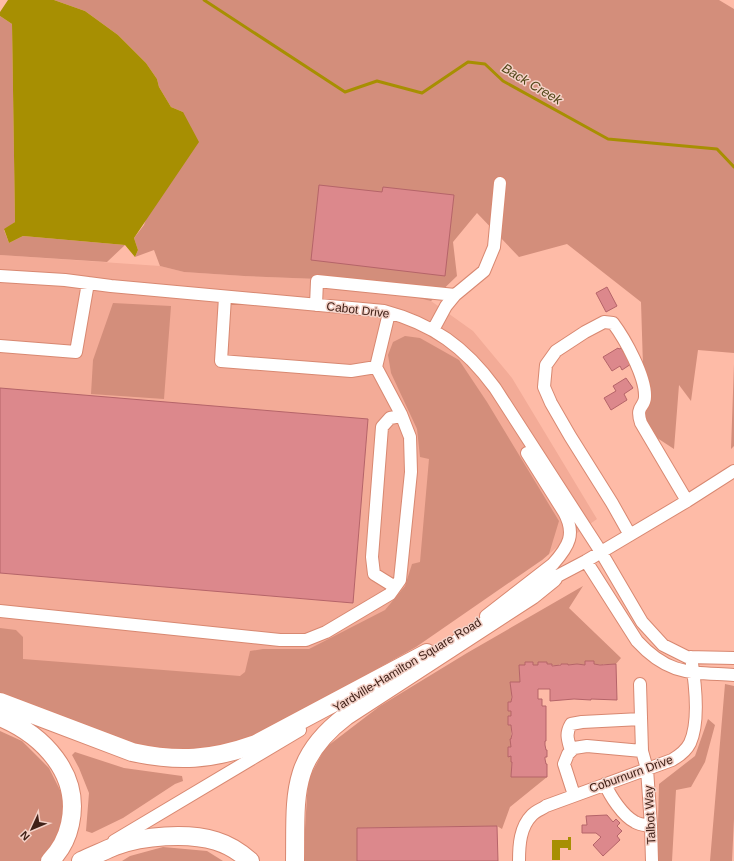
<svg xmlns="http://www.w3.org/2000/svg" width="734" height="861" font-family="Helvetica,sans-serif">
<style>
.built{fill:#f3ab97}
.green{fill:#d38e7b}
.water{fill:#a78f02}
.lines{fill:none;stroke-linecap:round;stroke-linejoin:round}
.stream{stroke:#a78f02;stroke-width:3}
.building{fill:#dc888c;stroke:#b56469}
.minor-casing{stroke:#d88871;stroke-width:14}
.highway-casing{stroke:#d88871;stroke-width:20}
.minor{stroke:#fff;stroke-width:12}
.highway{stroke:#fff;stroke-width:18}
.labels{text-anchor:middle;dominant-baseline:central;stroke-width:3;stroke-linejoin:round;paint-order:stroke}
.street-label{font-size:12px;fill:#402118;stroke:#f4d1c7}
.water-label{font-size:13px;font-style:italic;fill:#4f4517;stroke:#f4d1c7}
</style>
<rect width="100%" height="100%" fill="#febba7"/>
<path class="built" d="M0 255 160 266 184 272 244 276 343 280 431 301 473 331 512 378 597 519 556 548 542 560 205 720 0 671Z"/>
<path class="green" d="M54 0H719L734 9V353L698 350 691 401 679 385 674 449 645 430 641 302 567 244 519 257 477 213 453 242 457 276 431 301 343 280 244 276 184 272 160 266 154 250 135 257 138 250 134 238 144 225 183 112 171 107 159 87 157 79 146 63 118 35 85 11Z
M0 16 12 24 15 222 4 230 9 243 23 236 125 245 107 262 0 255Z
M113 303 171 306 164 399 91 394 93 360Z
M405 336 420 338 459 360 487 402 559 521 549 554 542 560 416 647 253 738 213 752 160 750 125 741 0 696V628L16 630 23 637V659L240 676 245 672 250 651 263 649H309L385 610 405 586 412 564 420 562 429 459 420 457 417 429 391 373 388 355 393 342Z
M734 364V446L731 449Z
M583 586 569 608 621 658 616 664H603V665L594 664V661L586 662 585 665 577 664 568 665V664H561L556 666 547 664V662H539L538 665H533V662H525V665H519L520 682H510L512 693 511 702 508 703V711H511V716H508V724L511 725V747H508V756H511V761L512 762 511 777H547L510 807 502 829 497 826 357 828V861H303L308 780 325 748 380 706 467 653Z
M725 684 734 686V819L732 861H710Z
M708 719 715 725 705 762 691 787 676 790 672 861H657L659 784 695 756Z
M0 731 22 741 49 768 62 794 66 811 62 835 42 861H0Z
M75 752 124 768 182 776 183 781 175 784 123 818 92 833 86 831 89 793 79 768 72 755Z
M163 847 207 851 223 861H122L130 856Z"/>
<path class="water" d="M8 0H54L85 11 118 35 146 63 157 79 159 87 171 107 183 112 199 142 134 238 138 250 135 257 125 245 23 236 9 243 4 229 15 222 12 24 0 16V12Z
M568 837H571V850H568V848H560V860H552V840H568Z"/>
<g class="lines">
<path class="stream" d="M204 0 345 92 377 81 422 93 468 62 485 64 503 81 608 139 717 149 734 167"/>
</g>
<path class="building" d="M319 185 382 192 383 187 454 195 445 276 311 260Z
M607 287 617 306 606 312 596 293Z
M618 348 619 349 621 348 631 364 622 370 620 366 612 371 603 357Z
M626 378 633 388 624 394 627 400 611 410 604 398 616 391 613 386Z
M0 388 368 419 353 603 0 573Z
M585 661H594V664L600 665 616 664 617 700 591 699V700L574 699 550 701V689H538V699H542V706H546V741H545V745L546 750H547V757H545V759L546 764H547V777H511L512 762H511V756L508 757V747H511L510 739H511L512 734 511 725H508V716H511V711H508V702H511L512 697 510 682H520L519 665H525V662H533V665H538V662H547V664H552V666L561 665V664H568V665L577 664 585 665Z
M607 815 613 822 616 819 620 823 617 826 622 831 617 836 620 840 603 856 593 845 601 837 596 833H582V825H587L586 816Z
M497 826 498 861H357V828Z"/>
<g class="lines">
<g class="minor-casing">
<path id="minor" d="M0 276 65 280 111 286 384 311C433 324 465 347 495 388L601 552 642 622 663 645 687 657 734 658
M225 297 221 361 351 371 376 367
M316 305 317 281 455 295
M433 330 446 306 455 295 484 271 494 247 500 183
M0 346 76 352 88 283
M630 535 612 503 570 436 551 403 544 387 546 365 556 351 585 332 604 322 613 323C625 339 646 377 645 397 645 408 635 405 641 423L687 501
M586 561 637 641C669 676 691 672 734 675
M548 581 586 561 687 501 734 471
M395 587 374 574 372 557 382 427 390 418 401 416
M0 611 280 640H306L326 632 390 594 400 580 411 472 410 437 401 414 376 367 389 313
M486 616 553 564C569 546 576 534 564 512L527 453
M640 684 642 751 647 769 651 826 652 861
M571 751C568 740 565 734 571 724L582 722 641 719
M605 784C610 796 623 816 635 822 640 825 646 825 651 826
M574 795 564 764 568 754 574 748 587 746 642 751
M114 841 300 730
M519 861C519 845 520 827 532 815 536 811 542 809 546 806L672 760C679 756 686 751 690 743 700 721 695 681 691 657"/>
</g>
<g class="highway-casing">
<path id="highway" d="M0 702 132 752C178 762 211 760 256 744L427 653
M0 717C43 735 81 774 70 824 67 838 60 851 50 861
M81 861C92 856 104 851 115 846 143 836 187 832 216 841 229 845 240 852 250 861
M295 861C296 797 289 759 346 716L532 595 553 578"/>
</g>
<use href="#minor" class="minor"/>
<use href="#highway" class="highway"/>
</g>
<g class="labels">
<g class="street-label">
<text transform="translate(358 310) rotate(7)">Cabot Drive</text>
<text transform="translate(407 665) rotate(-31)">Yardville-Hamilton Square Road</text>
<text transform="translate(631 774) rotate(-20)">Coburnurn Drive</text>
<text transform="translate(650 815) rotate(-93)">Talbot Way</text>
</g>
<g class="water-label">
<text transform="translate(532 84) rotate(31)">Back Creek</text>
</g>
</g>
<g transform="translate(32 829) rotate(226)" stroke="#f4d1c7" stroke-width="3" paint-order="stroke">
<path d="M0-3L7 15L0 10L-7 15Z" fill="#402118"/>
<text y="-6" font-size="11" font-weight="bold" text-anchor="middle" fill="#402118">N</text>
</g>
</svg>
